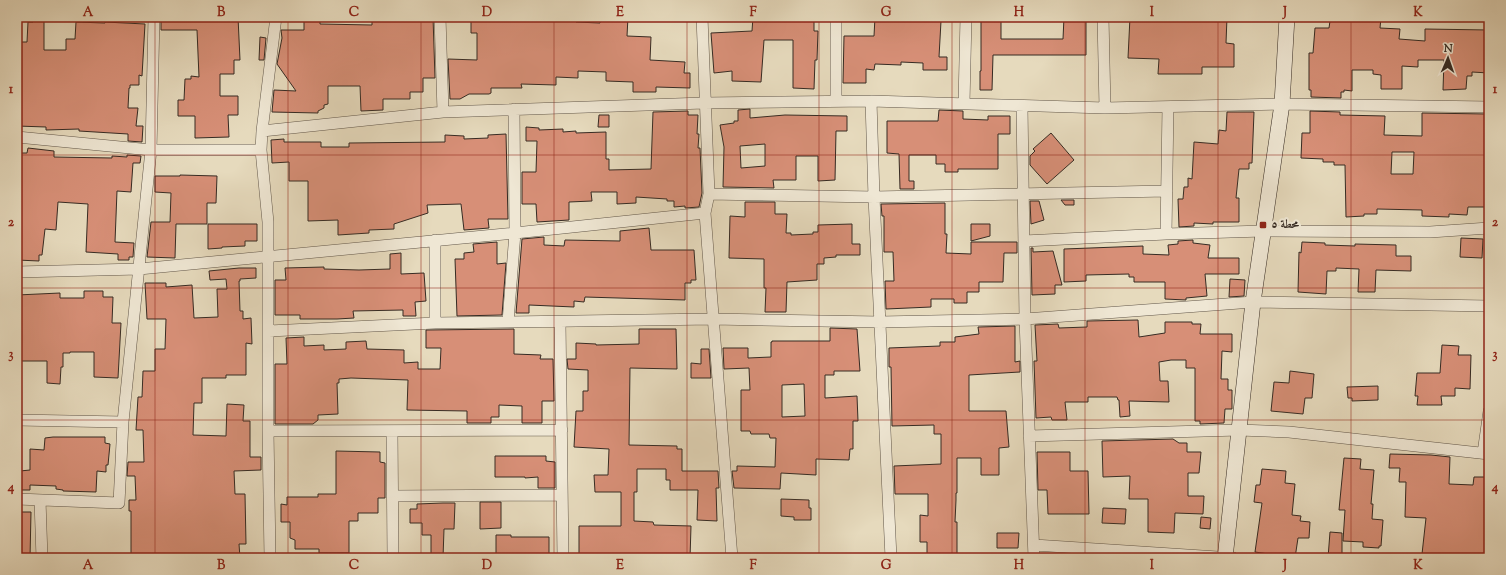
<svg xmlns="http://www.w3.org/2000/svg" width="1506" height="575" font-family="'Sorts Mill Goudy',Amiri,serif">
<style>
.building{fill:#d78f77;stroke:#362b23;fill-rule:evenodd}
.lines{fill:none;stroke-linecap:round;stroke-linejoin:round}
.street-casing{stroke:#62574a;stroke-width:12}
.secondary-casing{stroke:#362b23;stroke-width:16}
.street{stroke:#efe7d4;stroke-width:11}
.secondary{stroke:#efe7d4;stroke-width:15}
.grid{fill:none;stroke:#8f2418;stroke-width:1;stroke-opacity:0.55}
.poi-dot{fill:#8f2418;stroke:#efe7d4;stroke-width:1.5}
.labels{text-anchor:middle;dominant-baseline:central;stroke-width:4;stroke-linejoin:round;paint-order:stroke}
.poi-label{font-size:12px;font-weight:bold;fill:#362b23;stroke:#efe7d4;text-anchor:start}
.neatline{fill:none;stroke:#8f2418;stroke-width:1.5}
.grid-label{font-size:13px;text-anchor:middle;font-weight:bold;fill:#8f2418}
</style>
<rect width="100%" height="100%" fill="#e6dabd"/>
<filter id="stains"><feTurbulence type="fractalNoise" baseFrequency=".005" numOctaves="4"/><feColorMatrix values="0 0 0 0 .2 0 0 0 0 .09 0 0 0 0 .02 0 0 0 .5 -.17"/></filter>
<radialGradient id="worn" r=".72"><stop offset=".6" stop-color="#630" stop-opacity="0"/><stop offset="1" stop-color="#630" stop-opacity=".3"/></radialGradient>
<path class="building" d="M161 17H198V20L227 19 226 17H238L240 60H234V74H220V96H238V115H228L229 137 195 138V116H178V100H184L185 79H191V76L199 77 197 30H161Z
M304 17H320V24L372 25V17H433L435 78H423V92H410V99H383V110L361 111 360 86H328V104L324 105V108L318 111V113L272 112 274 90 296 91 277 64 282 38 281 30H304Z
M471 17H576V22L600 23V17H628L627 36 651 37 650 60 685 62 684 73H690V88L656 87V92H633V82L606 81V72L578 71V78L556 77V85L521 84 522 88H491V93L489 94H469L460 99H450L448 59 477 60V33H471Z
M753 17H814V31H818L817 60H815L814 89 793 88V40H764L761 82 732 81V71L714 73 711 33 752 31Z
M875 17H906V20H927V17H938V21H941L939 57H947V70H923V63L901 62V65L875 64 874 70 866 69V83H843L844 36H874Z
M981 17H1001V39H1063L1064 17H1086V55H993L992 90H980V71H981Z
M1130 17H1227L1226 43 1234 44V67H1202V74H1158L1159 59 1128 58Z
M1365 17H1381L1380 28 1400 29 1399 39 1425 41V29L1489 30V73L1472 72V76H1467L1466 89 1443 90 1444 60H1418V67L1402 66V89H1381V75L1373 74V70H1352V91L1344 90V92H1341V98L1311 97V90H1309V53H1313L1315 28H1329L1330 21 1365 20Z
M33 18H44V50H66V39H75L76 22 105 23V22L145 24 142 76 139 75V85H130V88H129L128 108H138L136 126H143L142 142 128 141V134L79 131V129L46 130V127L17 126V42H27L28 22H33Z
M260 37 266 38 264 60H259Z
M750 109V118L785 115 847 116V131H836L835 180 818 181V156H796V180H773L774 188 723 187 724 147 720 125 734 123V121H738V110ZM765 144V166L741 168 740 146Z
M939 110 963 111V119L988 120V116H1010V134H998V169H958V172H945V164H936V155H909V181H914V189H900L899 154 887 153V121H938Z
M688 111V115H698L697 134H699L698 148H700L702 193 699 207 685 208V206L674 207V201H667V199L636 197V203L617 204V192H591L592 201 569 202V220L537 222 536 204H522V172H536L537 141H526V127L539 128V130L563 129V132L576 131V133L606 132V159H609V170L651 169 653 112Z
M1310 111 1340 112V115L1385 116 1384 135 1422 136V113L1487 114 1485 182H1489V207H1468L1467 215 1449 214V217L1422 216V210L1377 209V214H1364V216L1346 217 1345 165H1334V162H1323V159L1301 158 1302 133H1310ZM1392 152H1414L1413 174H1391Z
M1227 112H1254L1252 163H1249V169H1239L1236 198H1239V222H1213V224L1194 223V226L1179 227 1178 199H1183L1184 187H1188V178L1192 179 1194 142 1218 144 1219 130 1226 131Z
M599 115H609V127H598Z
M1051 133 1074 160 1047 184 1030 165V156L1035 151 1033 149Z
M506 134 508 219H488L489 228 464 230 461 204 427 205 428 213 394 224V229L369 230V233L338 235V220L308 221V181H289V162L272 163 271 140 284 139V142H321V147H349V143L445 142V135L464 136V139L488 138V135Z
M28 148 54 151V157L112 158V156L127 157V155L141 156 140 163H133L131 192 117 191 115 242 134 243 133 257H129V260H118V254L86 252 88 204 58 202 56 230 45 229 42 255H39V261L17 260V153H27Z
M180 175 217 176 216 203H207V224H176L175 258 147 257 151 222H170L171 193 155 192V176H180Z
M1061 200H1074V205H1065Z
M1030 201H1039L1044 220 1031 224Z
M745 202H775V214H787L786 233H791V235L813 234V232H818V225L852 224V244H860V255H836V257L824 258V264H817V280L787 282 786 312H765L766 288H764V259L729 258 730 216 745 217Z
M945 203V234H947L946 253 971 254V242H1017V253H1004L1003 282H979V292H967V303H954V299H931V307L886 309 885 281H894L893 252H884V216H882L881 204Z
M208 224H257V241H245V246L222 247V248L208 249Z
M971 224H990V236L971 241Z
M649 228 651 250H694L696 280H691V283H685V300L585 297 584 302 574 301V307L529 305V313H516L522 239 544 237V245L564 246 565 240 620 241V231Z
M1461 238 1483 239 1482 258 1460 257Z
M1193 240V243L1210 245 1208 258H1239V274H1205L1207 296 1186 298V300L1165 299V282H1134V277H1129V274L1086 275V281L1064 282V249L1143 246V254L1169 255 1168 245 1178 244V241Z
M497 242V264L506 263 502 315 457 316 455 259H464V253L474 252 473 244Z
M1302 242 1325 243V245L1355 246V244L1396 245V256H1411V271L1376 270 1375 292H1358L1359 269 1336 268V271H1327L1326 294 1298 292 1299 252 1301 253Z
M1031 248H1033V252L1053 251 1062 285H1055V294L1032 295Z
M401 253V274L424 273 426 301 415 302 416 316H403V310L353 311 354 318 337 319H300V315H275V280H286L285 268 324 267V269L359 270 390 269V254Z
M239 268H256V278L240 279V281H239L240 311H243V319L251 318 252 344 246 343V375H226V378H202V403H194L193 435 226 436 227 404 244 405 243 421H250V457H261V470L234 471 235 494H245L246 544H239L240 558H131V511H129V500H136L135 476H127L128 462H144L143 430H136L138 397H142L143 371H155V349H165L166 319H147L145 283H166V287L192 285 194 318 218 317 217 289H227L226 279 210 280 209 271Z
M1230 279 1245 280 1244 296 1229 297Z
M84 291H103V297H113L112 323H121L118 378 94 377V352H70V353H63V367H61L60 384 47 383V361H18L17 295 60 293V298H84Z
M1138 320 1139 337 1165 333V322H1192V324H1201L1200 334H1232V352L1222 351 1221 379H1228V390H1232V409H1225L1224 423 1200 424V421H1195V368H1186V360H1171L1159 362 1160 381H1168L1169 402 1129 401 1130 416 1120 417 1119 400H1118L1117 397H1088V402H1065L1067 420H1052L1051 417 1036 418 1034 361H1037L1035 325 1058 324 1059 328 1087 327V321Z
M1015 326V362L1020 361V372L969 375V411H1006L1009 447 999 448V475H981V458H957V493H956V500L955 522H957V558H927V542H920V515L928 516V494H895L894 466 941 464V434H934V425L892 426 891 367H889V348L940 346V342H955V337L979 334 978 327Z
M830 328 857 329 860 371H834V375H825V398L857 396 858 421H853V449H850L849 460 816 459V475L781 473 780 489 734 488 732 471H737V466L775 467 776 438H770L769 434H751L750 431H741V390H750L749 368 724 369 723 348H748V358L771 357V342H772V341H830ZM804 384 805 416 782 417V385Z
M514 329V354L541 355 540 359H553L554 401H542V423H522V406L499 405V417H491V423H467V411L407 410 408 380 351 378 339 379V383H337L338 414 318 415V420L313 424H275V364H287L286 338 304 337V346L324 345V350L346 349V342L366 341 367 349 404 350V363L418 362V369H440L441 348H426V330Z
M639 329H676L677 369 630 368 629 445 677 446V449H682V471H718L719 488H716L717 521 697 520 698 490H670V480H666V469H637V492H634V521L653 522 654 525 691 526 690 558H579V526H621V492H595L594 475H608L609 449 574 447 576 411H583V391H588V370L568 369 567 359H576V343L596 344V345L639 344Z
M1442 345 1459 346 1458 355H1471L1470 389 1455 388V396H1441L1442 405H1417L1418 396H1415L1417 373H1440Z
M701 349H709L711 378H691V363L701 364Z
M1290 371 1314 374 1312 398H1305L1303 414 1271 411 1274 382 1289 383Z
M1378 386V400L1352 401V398H1348L1347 387Z
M53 437H105V443L110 444 108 465H106V472L97 471 96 492 63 491V490L56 489V486L30 485V490H18V476H20V471L30 470V449L44 450 45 438Z
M1173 439 1179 443H1187V452H1201L1199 473H1188V496H1204L1203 514 1175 513 1174 533 1148 532V499H1129L1130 476 1103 477 1102 441Z
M336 451 380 452V462L385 463V498H378V513H358V521H349V553H319V549H295V540L290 538V522H281V504L287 505V497H318V494H336Z
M1037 452H1070V471H1088L1089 514H1048L1047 490H1038Z
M1390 454 1431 455 1450 457 1449 484 1473 485 1474 477H1489V558H1450V557L1422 554 1426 518 1405 517 1406 482H1399L1400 468H1389Z
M495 456H546V461L555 462V488H538V477L525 478V477H495Z
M1344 458 1361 459 1360 469 1374 470 1371 504H1373L1372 519 1383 520 1381 546H1379V548L1363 547V542L1343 541 1345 510H1339Z
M1262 469 1286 471 1285 483 1295 484 1292 515 1301 516 1300 521 1310 522 1309 538H1298L1295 558 1255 552 1262 503 1254 502 1256 485H1260Z
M781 499 809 500V508H811V520H794V517L781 516Z
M480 502H501V528L480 529Z
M443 503H455L454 529H444L443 558H431V535H422V523H410V509H417V504Z
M1103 508 1126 509 1125 524 1102 523Z
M17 512H31L30 558H17Z
M1201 517 1211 518 1210 529 1200 528Z
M1330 532 1342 533V558H1328Z
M997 533H1019L1018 548H997Z
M496 535H511V537H549V558H496Z"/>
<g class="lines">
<g class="street-casing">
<path id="street" d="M440 17 443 112
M702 17 709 194 705 213 732 558
M836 17V101
M1103 17 1105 108
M871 101 874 197 891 558
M964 103 966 17
M1022 106 1025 319 1034 558
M262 131 443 112 704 103 871 101 1105 108 1282 104 1489 107
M17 137 151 150H261
M709 194 874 197 1167 191
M1166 234 1168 107
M435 240V323
M1024 241 1166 234 1263 231 1430 232 1489 228
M17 272 139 269 515 233 705 213
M508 322 515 233 514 109
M560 322 563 558
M269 331 435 323 508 322 713 319 880 322 1025 319 1253 302 1489 306
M17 420 123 422
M268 431 562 430
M392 431 393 558
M1029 436 1239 430 1289 432 1489 454
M1483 453 1489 411
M392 496 562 495
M17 499 119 503 123 422 151 150 154 17
M40 500 42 558
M1034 545 1233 558
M270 558 268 431V222L261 150 262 131 276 17"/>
</g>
<g class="secondary-casing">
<path id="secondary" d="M1225 558 1253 302 1282 104 1287 17"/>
</g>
<use href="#street" class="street"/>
<use href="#secondary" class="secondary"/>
</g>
<path class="grid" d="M155 17V558M288 17V558M421 17V558M554 17V558M687 17V558M819 17V558M952 17V558M1085 17V558M1218 17V558M1351 17V558M17 155H1489M17 288H1489M17 420H1489"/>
<rect class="poi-dot" x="1259" y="221" width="8" height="8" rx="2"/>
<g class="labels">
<g class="poi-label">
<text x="1271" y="225">محطة ٥</text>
</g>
</g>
<rect width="1506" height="575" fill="none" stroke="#e6dabd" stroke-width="44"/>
<g transform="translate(1448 58) rotate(2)" stroke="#efe7d4" stroke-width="3" paint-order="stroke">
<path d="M0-3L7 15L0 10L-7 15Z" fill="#362b23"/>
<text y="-6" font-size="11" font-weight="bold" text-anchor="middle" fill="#362b23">N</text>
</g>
<rect x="22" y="22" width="1462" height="531" class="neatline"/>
<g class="grid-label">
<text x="88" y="16">A</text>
<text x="221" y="16">B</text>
<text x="354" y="16">C</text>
<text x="487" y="16">D</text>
<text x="620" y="16">E</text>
<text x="753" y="16">F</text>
<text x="886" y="16">G</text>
<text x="1019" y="16">H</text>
<text x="1152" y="16">I</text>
<text x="1285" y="16">J</text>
<text x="1418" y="16">K</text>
<text x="11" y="93">1</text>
<text x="1495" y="93">1</text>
<text x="11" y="226">2</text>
<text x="1495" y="226">2</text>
<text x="11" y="358">3</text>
<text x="1495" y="358">3</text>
<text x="11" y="491">4</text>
<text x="1495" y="491">4</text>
<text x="88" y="569">A</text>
<text x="221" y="569">B</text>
<text x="354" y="569">C</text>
<text x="487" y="569">D</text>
<text x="620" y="569">E</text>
<text x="753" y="569">F</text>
<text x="886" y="569">G</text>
<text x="1019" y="569">H</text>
<text x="1152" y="569">I</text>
<text x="1285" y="569">J</text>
<text x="1418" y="569">K</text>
</g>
<rect width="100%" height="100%" filter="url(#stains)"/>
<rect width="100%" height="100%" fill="url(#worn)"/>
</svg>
